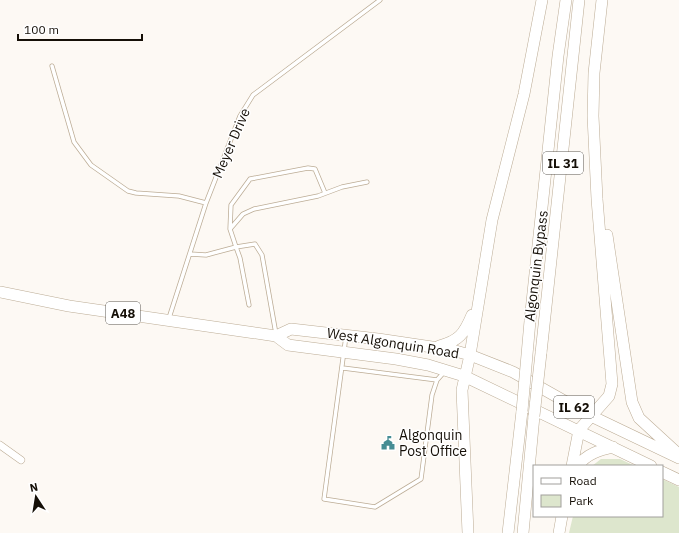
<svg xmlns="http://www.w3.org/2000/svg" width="679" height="533" font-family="'IBM Plex Sans',sans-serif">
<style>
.green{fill:#dde6cd}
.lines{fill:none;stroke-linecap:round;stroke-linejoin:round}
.service-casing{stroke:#bcac95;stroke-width:5}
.minor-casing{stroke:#bcac95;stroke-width:8}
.primary-casing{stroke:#bcac95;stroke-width:12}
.service{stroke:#fff;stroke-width:3.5}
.minor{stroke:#fff;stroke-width:7}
.primary{stroke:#fff;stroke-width:11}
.primary-bridge-casing{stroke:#bcac95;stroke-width:12;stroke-linecap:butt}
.primary-bridge{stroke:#fff;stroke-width:11}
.labels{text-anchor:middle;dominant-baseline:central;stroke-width:3;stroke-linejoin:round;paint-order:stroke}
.shield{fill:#fff;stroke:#5b5751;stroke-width:1}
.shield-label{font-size:13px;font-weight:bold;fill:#150f07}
.street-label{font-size:14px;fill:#150f07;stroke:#fff}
.poi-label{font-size:14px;fill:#150f07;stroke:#fff;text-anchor:start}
</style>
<rect width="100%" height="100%" fill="#fdf9f4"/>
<path class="green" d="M601 459H620L635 466H592Z
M662 479 679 487V533H569L573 516H662Z"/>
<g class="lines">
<g class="service-casing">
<path id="service" d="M52 66 74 142 91 165 128 191 136 193 179 196 206 203
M230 229 231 205 250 179 308 168 315 169 325 193
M190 254 206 255 236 247 230 229 243 214 254 209 318 196 342 187 367 182
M249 305 240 258 236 247 255 244 262 255 276 334
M169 318 206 203 240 116 253 95 380 0
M346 336 324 499 375 507 421 479 432 395 437 380 445 371
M343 368 437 380"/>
</g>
<g class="minor-casing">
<path id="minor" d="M0 445 21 460"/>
</g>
<g class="primary-casing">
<path id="primary" d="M607 235 632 402 639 418 676 452
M0 292 69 306 276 336 288 345 396 359 428 365 464 376 651 466
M530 321 558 56 566 0
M276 336 291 329 378 339 452 350 470 355 513 372 591 416 679 458
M439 346C459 341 464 334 472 315
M541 353 579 0
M572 466 579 430 609 396 612 384 597 199 593 116 594 73 602 0
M578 466C586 454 600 450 613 447
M662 472 679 480
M468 533 462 390 470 355 492 220 524 94 542 0
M508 533 522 411
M523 533 534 416
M559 533 562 516"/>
</g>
<use href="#service" class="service"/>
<use href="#minor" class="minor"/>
<use href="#primary" class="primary"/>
<g class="primary-bridge-casing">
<path id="primary-bridge" d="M522 411 530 321
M534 416 541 353"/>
</g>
<use href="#primary-bridge" class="primary-bridge"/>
</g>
<defs>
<g id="civic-bare" transform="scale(1.08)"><path d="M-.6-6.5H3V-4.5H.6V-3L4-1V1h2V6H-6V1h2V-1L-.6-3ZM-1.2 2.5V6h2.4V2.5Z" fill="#468d94" stroke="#fff" stroke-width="2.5" paint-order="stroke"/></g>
</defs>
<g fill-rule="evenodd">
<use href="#civic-bare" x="388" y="443"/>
</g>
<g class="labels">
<g class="shield">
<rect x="543" y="152" width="40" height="22" rx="3"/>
<rect x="106" y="302" width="34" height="22" rx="3"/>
<rect x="554" y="396" width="40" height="22" rx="3"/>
</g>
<g class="shield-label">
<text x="563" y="163">IL 31</text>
<text x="123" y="313">A48</text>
<text x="574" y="407">IL 62</text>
</g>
<g class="street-label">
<text transform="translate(231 143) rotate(-67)">Meyer Drive</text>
<text transform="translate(536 266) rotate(-83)">Algonquin Bypass</text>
<text transform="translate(393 343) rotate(9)">West Algonquin Road</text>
</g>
<g class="poi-label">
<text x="399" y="435">Algonquin<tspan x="399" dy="16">Post Office</tspan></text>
</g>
</g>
<rect x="533" y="465" width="130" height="52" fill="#ffffff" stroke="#a19f9c"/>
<rect x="541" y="478" width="20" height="6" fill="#ffffff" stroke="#a19f9c"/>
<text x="569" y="485" font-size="12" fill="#150f07">Road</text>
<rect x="541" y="495" width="20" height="12" fill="#dde6cd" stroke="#a19f9c"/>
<text x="569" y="505" font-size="12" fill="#150f07">Park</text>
<g transform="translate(36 497) rotate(348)" stroke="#ffffff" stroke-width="3" paint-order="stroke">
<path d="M0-3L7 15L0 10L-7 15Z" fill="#150f07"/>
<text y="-6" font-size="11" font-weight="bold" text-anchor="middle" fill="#150f07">N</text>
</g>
<path d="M18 34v6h124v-6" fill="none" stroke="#150f07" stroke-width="2"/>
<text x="24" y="34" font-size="12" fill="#150f07" stroke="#ffffff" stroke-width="3" paint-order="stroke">100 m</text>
</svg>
